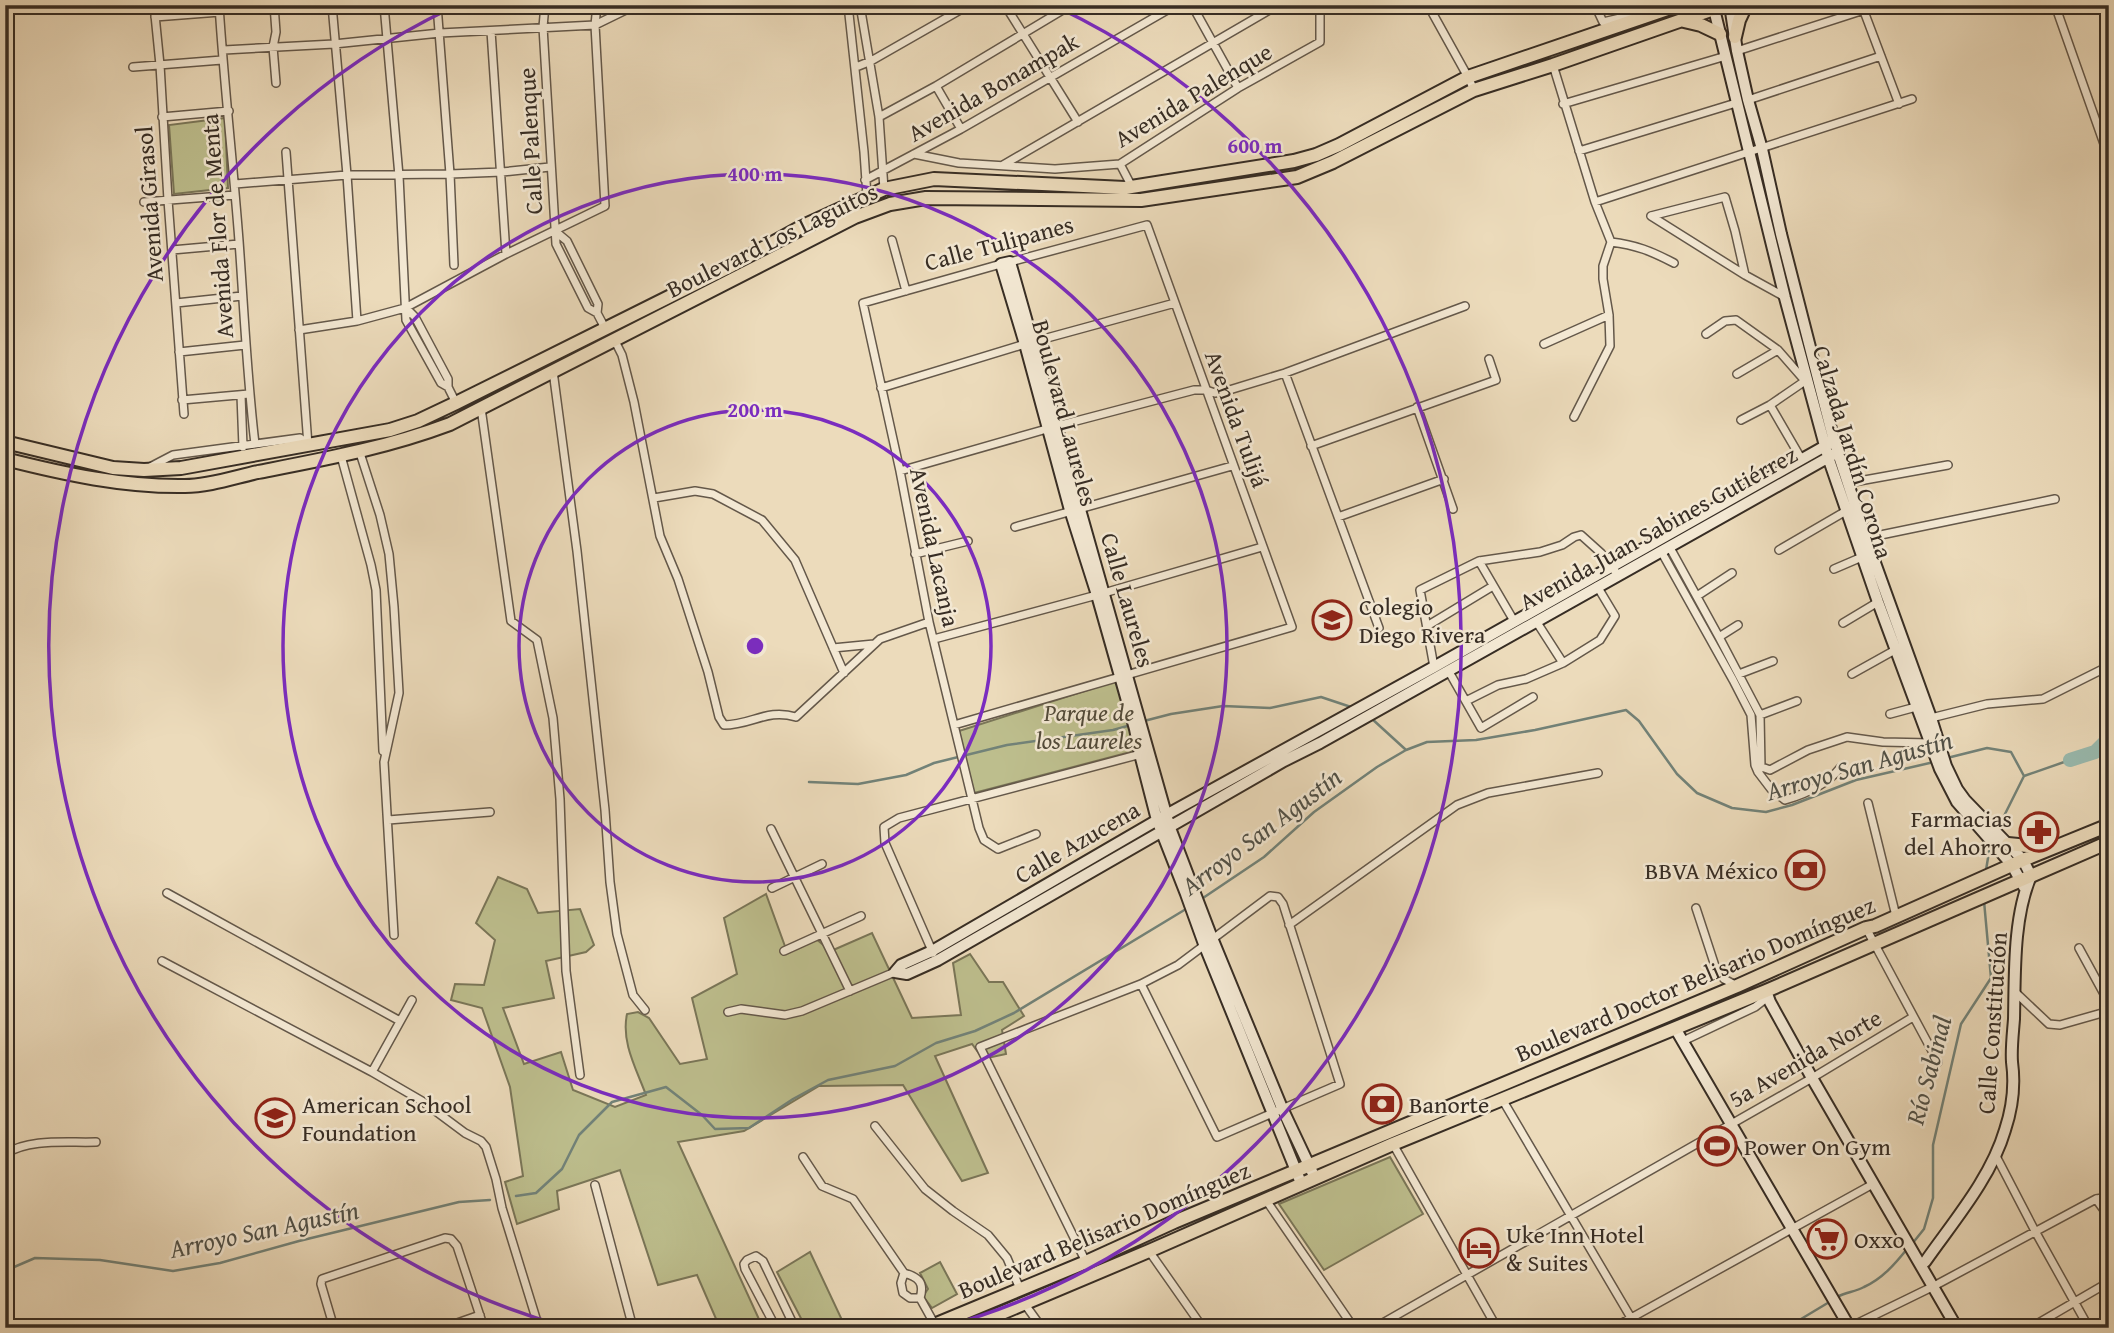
<svg xmlns="http://www.w3.org/2000/svg" width="2114" height="1333" font-family="'Gentium Book Plus',serif">
<style>
.green{fill:#bdbe8d;stroke:#7a7658;stroke-width:2}
.lines{fill:none;stroke-linecap:round;stroke-linejoin:round}
.stream{stroke:#728278;stroke-width:2.5}
.river{stroke:#99bbb0;stroke-width:14}
.street-casing{stroke:#64584a;stroke-width:10}
.secondary-casing{stroke:#372d24;stroke-width:14}
.primary-casing{stroke:#372d24;stroke-width:16}
.street{stroke:#f3e8d3;stroke-width:7}
.secondary{stroke:#f3e8d3;stroke-width:10}
.primary{stroke:#ecdbbb;stroke-width:12}
.ring{fill:none;stroke:#7b2cbf;stroke-width:3.5}
.labels{text-anchor:middle;dominant-baseline:central;stroke-width:5;stroke-linejoin:round;paint-order:stroke}
.street-label{font-size:24px;fill:#372d24;stroke:#f3e8d3}
.poi-label{font-size:24px;fill:#372d24;stroke:#f3e8d3;text-anchor:start}
.park-label{font-size:24px;font-style:italic;fill:#524a39;stroke:#f3e8d3}
.water-label{font-size:26px;font-style:italic;fill:#505047;stroke:#f3e8d3}
.centre{fill:#7b2cbf;stroke:#f3e8d3;stroke-width:3.5}
.ring-label{font-size:21px;text-anchor:middle;font-weight:bold;fill:#7b2cbf;stroke:#f3e8d3;stroke-width:5;stroke-linejoin:round;paint-order:stroke}
</style>
<rect width="100%" height="100%" fill="#ecdbbb"/>
<filter id="stains"><feTurbulence type="fractalNoise" baseFrequency=".00286" numOctaves="4"/><feColorMatrix values="0 0 0 0 .2 0 0 0 0 .09 0 0 0 0 .02 0 0 0 .5 -.17"/></filter>
<radialGradient id="worn" r=".72"><stop offset=".6" stop-color="#630" stop-opacity="0"/><stop offset="1" stop-color="#630" stop-opacity=".3"/></radialGradient>
<path class="green" d="M225 118 228 188 174 194 169 125Z
M1119 680 1138 750 974 793 959 731Z
M498 877 527 889 538 913 580 909 594 945 586 952 546 961 554 998 503 1008 524 1064 561 1052 573 1090 615 1107 646 1095C636 1068 621 1042 627 1014L638 1012 649 1018 680 1064 707 1059 692 998 737 974 724 918 766 894 786 949 816 939 831 951 872 933 912 1018 961 1015 953 963 970 954 989 982H1003L1024 1016 1002 1030 1006 1054 983 1059 972 1044 935 1056 988 1173 962 1181 903 1085 819 1086 744 1131 678 1142 763 1328H720L697 1275 658 1285 620 1170 557 1191 559 1209 517 1224 505 1182 523 1176 510 1087 482 1008 451 1000 455 984 484 985 495 940 476 923Z
M1390 1157 1423 1214 1324 1270 1279 1204Z
M810 1252 842 1320 827 1328H806L777 1272Z
M940 1262 957 1294 932 1308 923 1296 928 1289 920 1273Z"/>
<g class="lines">
<path class="stream" d="M1371 718 1405 749
M1144 721 1171 714 1223 706 1270 708 1321 697 1354 708
M1947 758 1987 748 2011 752 2024 776
M809 782 858 784 906 775 934 763 1007 745 1113 730 1131 725
M1997 830 2024 776 2070 760
M1986 870 1990 846
M1200 900 1264 857 1314 812 1377 767 1406 750 1427 742 1476 740 1535 730 1626 710 1639 721 1677 774 1697 793 1732 808 1766 812 1792 805 1856 780 1934 762
M516 1196 536 1193 562 1169 579 1135 612 1102 666 1087 702 1115 715 1129 749 1128 793 1099 828 1080 895 1066 936 1043 975 1031 1014 1013 1186 909
M1912 1244 1924 1229 1933 1198V1145L1961 1024 1991 978 1984 901
M5 1271 35 1258 100 1260 173 1271 220 1263 299 1241 459 1202 490 1200
M1837 1297C1846 1292 1855 1292 1864 1287 1882 1279 1895 1264 1907 1249
M1786 1328 1831 1301"/>
<path class="river" d="M2070 760 2095 752 2109 738"/>
<g class="street-casing">
<path id="street" d="M154 5 160 65 168 200 184 414
M219 5C224 84 233 162 239 241 244 309 247 377 255 444
M274 5 276 32 273 47 276 83
M332 5 347 175 357 321
M384 5 399 176 406 320 441 383 448 387
M437 5 450 174 454 265
M545 5 543 27 556 244 588 308 597 313
M848 5 864 152 867 196
M860 5 879 117 884 189
M1005 5 1078 122
M1192 5 1238 88
M1359 5 1368 10 1384 5
M1428 5 1468 77 1474 90
M1595 5 1603 22 1629 16 1637 19
M2055 5 2109 158
M1862 6 1899 104
M155 17 220 12
M491 31 506 254
M224 50 334 44 440 33 595 25 636 5
M1737 51 1864 10
M1553 65 1595 202 1611 242 1603 266V279L1609 315 1610 346 1574 417
M133 67 222 60
M856 67 871 61 969 5
M936 86 961 129
M1748 100 1881 56
M1563 104 1726 56
M162 117 229 111
M879 117 936 86 1071 5
M1579 151 1736 103
M286 152 308 445
M914 154 959 163 1055 169 1120 164 1238 88 1320 42V5
M1120 164 1132 187
M1003 165 1278 5
M865 180 961 129 1176 5
M235 184 347 175 450 174 502 172 550 167
M144 202 235 195
M1595 202 1912 99
M1651 216 1725 197 1735 231 1745 275
M1651 216 1745 275 1785 297
M555 231 567 241 598 304 597 313 606 330
M892 240 906 291
M1611 242C1636 245 1651 251 1674 263
M172 250 239 244
M1001 264 863 303 900 471 929 622 979 828 984 840 998 849 1036 834
M176 303 242 296
M406 308 415 317 448 379V387L456 403
M299 330 357 321 405 308 506 254 605 206 595 25 597 5
M1706 334 1725 321 1736 320 1778 350 1806 382
M614 339 622 355 634 402 660 536 678 579 708 672 719 717 724 725C752 725 767 708 796 717L880 639 929 622
M1544 344 1609 315
M179 352 245 345
M553 371 577 551 605 810 610 882 617 934 633 995 645 1010
M1285 373 1379 628
M1737 374 1778 350
M881 388 1025 344 1175 303
M241 395 243 447
M182 400 249 394
M1770 405 1802 460
M1417 407 1453 509
M481 408 511 621 537 640 553 718 560 799 566 971 580 1075
M1741 420 1770 405 1805 381
M1311 446 1496 380 1489 359
M360 453 380 515 389 554 394 607 399 693 384 762 394 935
M341 456 371 565 376 590 383 751
M150 467 173 455 300 438 307 444
M900 471 1057 426 1194 390H1206L1215 393 1226 391 1285 373 1465 306
M1848 483 1948 465
M654 498 695 491 713 494 762 520 795 560 844 673
M1338 517 1444 479
M1015 527 1232 466
M1866 538 2055 499
M1669 546 1719 637 1760 715 1761 767 1758 772
M1779 550 1846 511
M1661 551 1733 680 1751 715 1755 765 1758 772 1771 789 1785 800C1805 794 1827 785 1840 768
M915 554 968 541
M1479 561 1514 621
M1834 569 1862 557
M1697 596 1732 573
M1536 621 1563 663
M1843 623 1878 602
M1427 626 1493 586
M1719 637 1738 625
M934 639 1097 595 1262 547
M833 648 874 644
M1434 667 1420 590 1479 561 1540 552 1562 545 1574 537 1581 535 1601 553 1618 575
M1448 670 1481 728 1533 697
M1739 674 1773 661
M1852 674 1895 650
M1466 701 1498 685 1526 679 1563 663 1600 640 1615 616 1597 586
M1890 714 1916 707
M1760 715 1797 701
M1931 718 1987 704 2043 699 2109 666
M954 725 1292 627 1147 225 1010 262
M1759 766 1770 770 1808 750 1847 737 1883 742 1930 743
M1868 803 1896 916
M388 820 490 812
M771 829 850 991
M772 888 822 864
M167 893 400 1021
M1696 908 1716 969 1724 979 1737 986
M1289 925 1457 805 1488 793 1598 773
M1866 928 1938 1062
M2079 948 2109 1003
M784 951 861 916
M933 953 885 843 884 827 899 818 1141 754
M162 961 372 1072 422 1101 465 1133 481 1141 486 1147 496 1179 502 1208 539 1328
M2014 991 2049 1024 2060 1025 2109 1011
M728 1012 741 1009 785 1015 802 1011 895 972
M1683 1041 1755 1007 1764 1000 1766 991
M372 1072 412 1000
M1502 1099 1637 1328
M875 1126 925 1189 953 1211 988 1235 1007 1258 1020 1289
M1393 1144 1497 1328
M5 1154C30 1138 67 1143 96 1142
M1996 1156 2035 1231 2089 1328
M803 1157 822 1186 853 1199 904 1273C918 1277 925 1282 920 1298L935 1325
M595 1185 633 1328
M2096 1199 2109 1217
M1266 1200 1354 1328
M1149 1251 1203 1328
M904 1273 901 1283 903 1293 910 1298H920
M1090 1275 1086 1262 980 1047 1141 984 1178 965 1270 896 1278 897 1283 904 1340 1084 1217 1137 1141 984
M1024 1303 1042 1328
M1850 1327 1934 1286 2096 1199 2109 1197
M334 1328 321 1284 322 1279 445 1238 451 1239 457 1246 484 1328
M443 1328 480 1315
M776 1328 745 1269 744 1264 747 1260 756 1256 763 1261 795 1328
M1374 1328 1812 1078 1913 1017
M1613 1328 1873 1184
M2030 1328 2109 1282"/>
</g>
<g class="secondary-casing">
<path id="secondary" d="M1713 5 1785 298 1828 457 1878 602 1940 769 1957 802 2012 865 2024 887
M1730 5 1737 51 1748 100 1762 149 1781 234 1834 441 1866 538 1931 718 1946 766 1957 789 1965 800 2023 860 2031 876C2013 917 2015 975 2014 1019 2013 1033 2011 1048 2012 1062 2015 1084 2012 1109 2005 1130 1991 1178 1953 1222 1925 1262
M895 972 901 965 932 951 1166 815 1434 667 1834 441
M895 972 907 974 938 960 1284 761 1320 743 1838 452
M1766 991 1770 1002 1812 1078 1957 1328
M1675 1028 1850 1328
M1301 1183 1204 944 1186 894 1157 820 1140 754 1135 729 1097 595 1070 510 1025 344 1001 264 1010 262 1170 828 1212 938 1282 1108 1315 1178"/>
</g>
<g class="primary-casing">
<path id="primary" d="M1684 21 1701 25 1720 34
M1735 37 1739 20 1746 5
M5 442 113 468 144 470 181 468 390 430 418 421 456 403 729 267 803 226 884 189 934 179 1125 188 1294 161 1316 155 1339 145 1468 77 1679 5
M5 459C64 474 124 487 185 486 209 486 235 477 258 472 325 459 386 448 450 424L855 217 890 204 926 198 1141 200 1297 177 1333 162 1474 90 1553 65 1725 5
M2008 844 2048 848
M927 1328 1086 1262 1174 1222 1737 986 1866 928 1875 926 2023 860 2109 825
M966 1328 1149 1251 1393 1144 1766 991 2109 842"/>
</g>
<use href="#street" class="street"/>
<use href="#secondary" class="secondary"/>
<use href="#primary" class="primary"/>
</g>
<g class="ring">
<circle cx="755" cy="646" r="236"/>
<circle cx="755" cy="646" r="472"/>
<path d="M566 1327A707 707 0 0 1 451 8M1059 8A707 707 0 0 1 944 1327"/>
</g>
<defs>
<g id="school-ring" transform="scale(2.0125)"><circle r="9.5" fill="#f3e8d3" stroke="#8f2418" stroke-width="1.5"/><path d="M0-5L7-2L0 1L-7-2ZM-4 1L0 2.5L4 1V4Q0 6-4 4Z" fill="#8f2418"/></g>
<g id="pharmacy-ring" transform="scale(2.0125)"><circle r="9.5" fill="#f3e8d3" stroke="#8f2418" stroke-width="1.5"/><path d="M-2-6h4v4h4v4h-4v4h-4v-4h-4v-4h4Z" fill="#8f2418"/></g>
<g id="bank-ring" transform="scale(2.0125)"><circle r="9.5" fill="#f3e8d3" stroke="#8f2418" stroke-width="1.5"/><path d="M-6-4H6V4H-6ZM0-2.3a2.3 2.3 0 1 0 0 4.6a2.3 2.3 0 1 0 0-4.6Z" fill="#8f2418"/></g>
<g id="stadium-ring" transform="scale(2.0125)"><circle r="9.5" fill="#f3e8d3" stroke="#8f2418" stroke-width="1.5"/><path d="M0-5a6.5 5 0 1 0 0 10a6.5 5 0 1 0 0-10ZM-3.5-1.8h7v3.6h-7Z" fill="#8f2418"/></g>
<g id="supermarket-ring" transform="scale(2.0125)"><circle r="9.5" fill="#f3e8d3" stroke="#8f2418" stroke-width="1.5"/><path d="M-6-5.5h2.5l.6 2H6L4.5 2H-2.5L-4.4-4H-6ZM-1.5 3.2a1.3 1.3 0 1 0 .1 0ZM3 3.2a1.3 1.3 0 1 0 .1 0Z" fill="#8f2418"/></g>
<g id="hotel-ring" transform="scale(2.0125)"><circle r="9.5" fill="#f3e8d3" stroke="#8f2418" stroke-width="1.5"/><path d="M-6-4.5h1.5V1H6V5H4.5V3h-9V5H-6ZM-4 0a1.8 1.8 0 1 1 3.6 0ZM.5 0V-2.5h3Q6-2.5 6 0Z" fill="#8f2418"/></g>
</defs>
<g fill-rule="evenodd">
<use href="#school-ring" x="1332" y="620"/>
<use href="#pharmacy-ring" x="2039" y="832"/>
<use href="#bank-ring" x="1805" y="870"/>
<use href="#bank-ring" x="1382" y="1104"/>
<use href="#school-ring" x="275" y="1118"/>
<use href="#stadium-ring" x="1717" y="1146"/>
<use href="#supermarket-ring" x="1827" y="1239"/>
<use href="#hotel-ring" x="1479" y="1248"/>
</g>
<g class="labels">
<g class="street-label">
<text transform="translate(993 87) rotate(-30)">Avenida Bonampak</text>
<text transform="translate(1193 95) rotate(-31)">Avenida Palenque</text>
<text transform="translate(530 141) rotate(-93)">Calle Palenque</text>
<text transform="translate(149 204) rotate(-94)">Avenida Girasol</text>
<text transform="translate(217 226) rotate(-94)">Avenida Flor de Menta</text>
<text transform="translate(772 240) rotate(-26)">Boulevard Los Laguitos</text>
<text transform="translate(999 243) rotate(-15)">Calle Tulipanes</text>
<text transform="translate(1065 413) rotate(75)">Boulevard Laureles</text>
<text transform="translate(1237 419) rotate(70)">Avenida Tulijá</text>
<text transform="translate(1853 452) rotate(73)">Calzada Jardín Corona</text>
<text transform="translate(1658 528) rotate(-29)">Avenida Juan Sabines Gutiérrez</text>
<text transform="translate(935 547) rotate(78)">Avenida Lacanja</text>
<text transform="translate(1128 600) rotate(74)">Calle Laureles</text>
<text transform="translate(1077 842) rotate(-30)">Calle Azucena</text>
<text transform="translate(1695 979) rotate(-23)">Boulevard Doctor Belisario Domínguez</text>
<text transform="translate(1992 1023) rotate(-86)">Calle Constitución</text>
<text transform="translate(1805 1058) rotate(-30)">5a Avenida Norte</text>
<text transform="translate(1104 1230) rotate(-23)">Boulevard Belisario Domínguez</text>
</g>
<g class="poi-label">
<text x="1359" y="606">Colegio<tspan x="1359" dy="28">Diego Rivera</tspan></text>
<text x="2012" y="818" text-anchor="end">Farmacias<tspan x="2012" dy="28">del Ahorro</tspan></text>
<text x="1778" y="870" text-anchor="end">BBVA México</text>
<text x="302" y="1104">American School<tspan x="302" dy="28">Foundation</tspan></text>
<text x="1409" y="1104">Banorte</text>
<text x="1744" y="1146">Power On Gym</text>
<text x="1506" y="1234">Uke Inn Hotel<tspan x="1506" dy="28">&amp; Suites</tspan></text>
<text x="1854" y="1239">Oxxo</text>
</g>
<g class="park-label">
<text x="1089" y="712">Parque de<tspan x="1089" dy="28">los Laureles</tspan></text>
</g>
<g class="water-label">
<text transform="translate(1859 765) rotate(-16)">Arroyo San Agustín</text>
<text transform="translate(1261 831) rotate(-37)">Arroyo San Agustín</text>
<text transform="translate(1928 1070) rotate(-75)">Río Sabinal</text>
<text transform="translate(264 1229) rotate(-12)">Arroyo San Agustín</text>
</g>
</g>
<circle cx="755" cy="646" r="10" class="centre"/>
<g class="ring-label">
<text x="1255" y="153">600 m</text>
<text x="755" y="181">400 m</text>
<text x="755" y="417">200 m</text>
</g>
<rect width="2114" height="1333" fill="none" stroke="#ecdbbb" stroke-width="28"/>
<rect x="7" y="7" width="2100" height="1319" fill="none" stroke="#372d24" stroke-width="3.5"/>
<rect x="14" y="14" width="2086" height="1305" fill="none" stroke="#372d24" stroke-width="2"/>
<rect width="100%" height="100%" filter="url(#stains)"/>
<rect width="100%" height="100%" fill="url(#worn)"/>
</svg>
